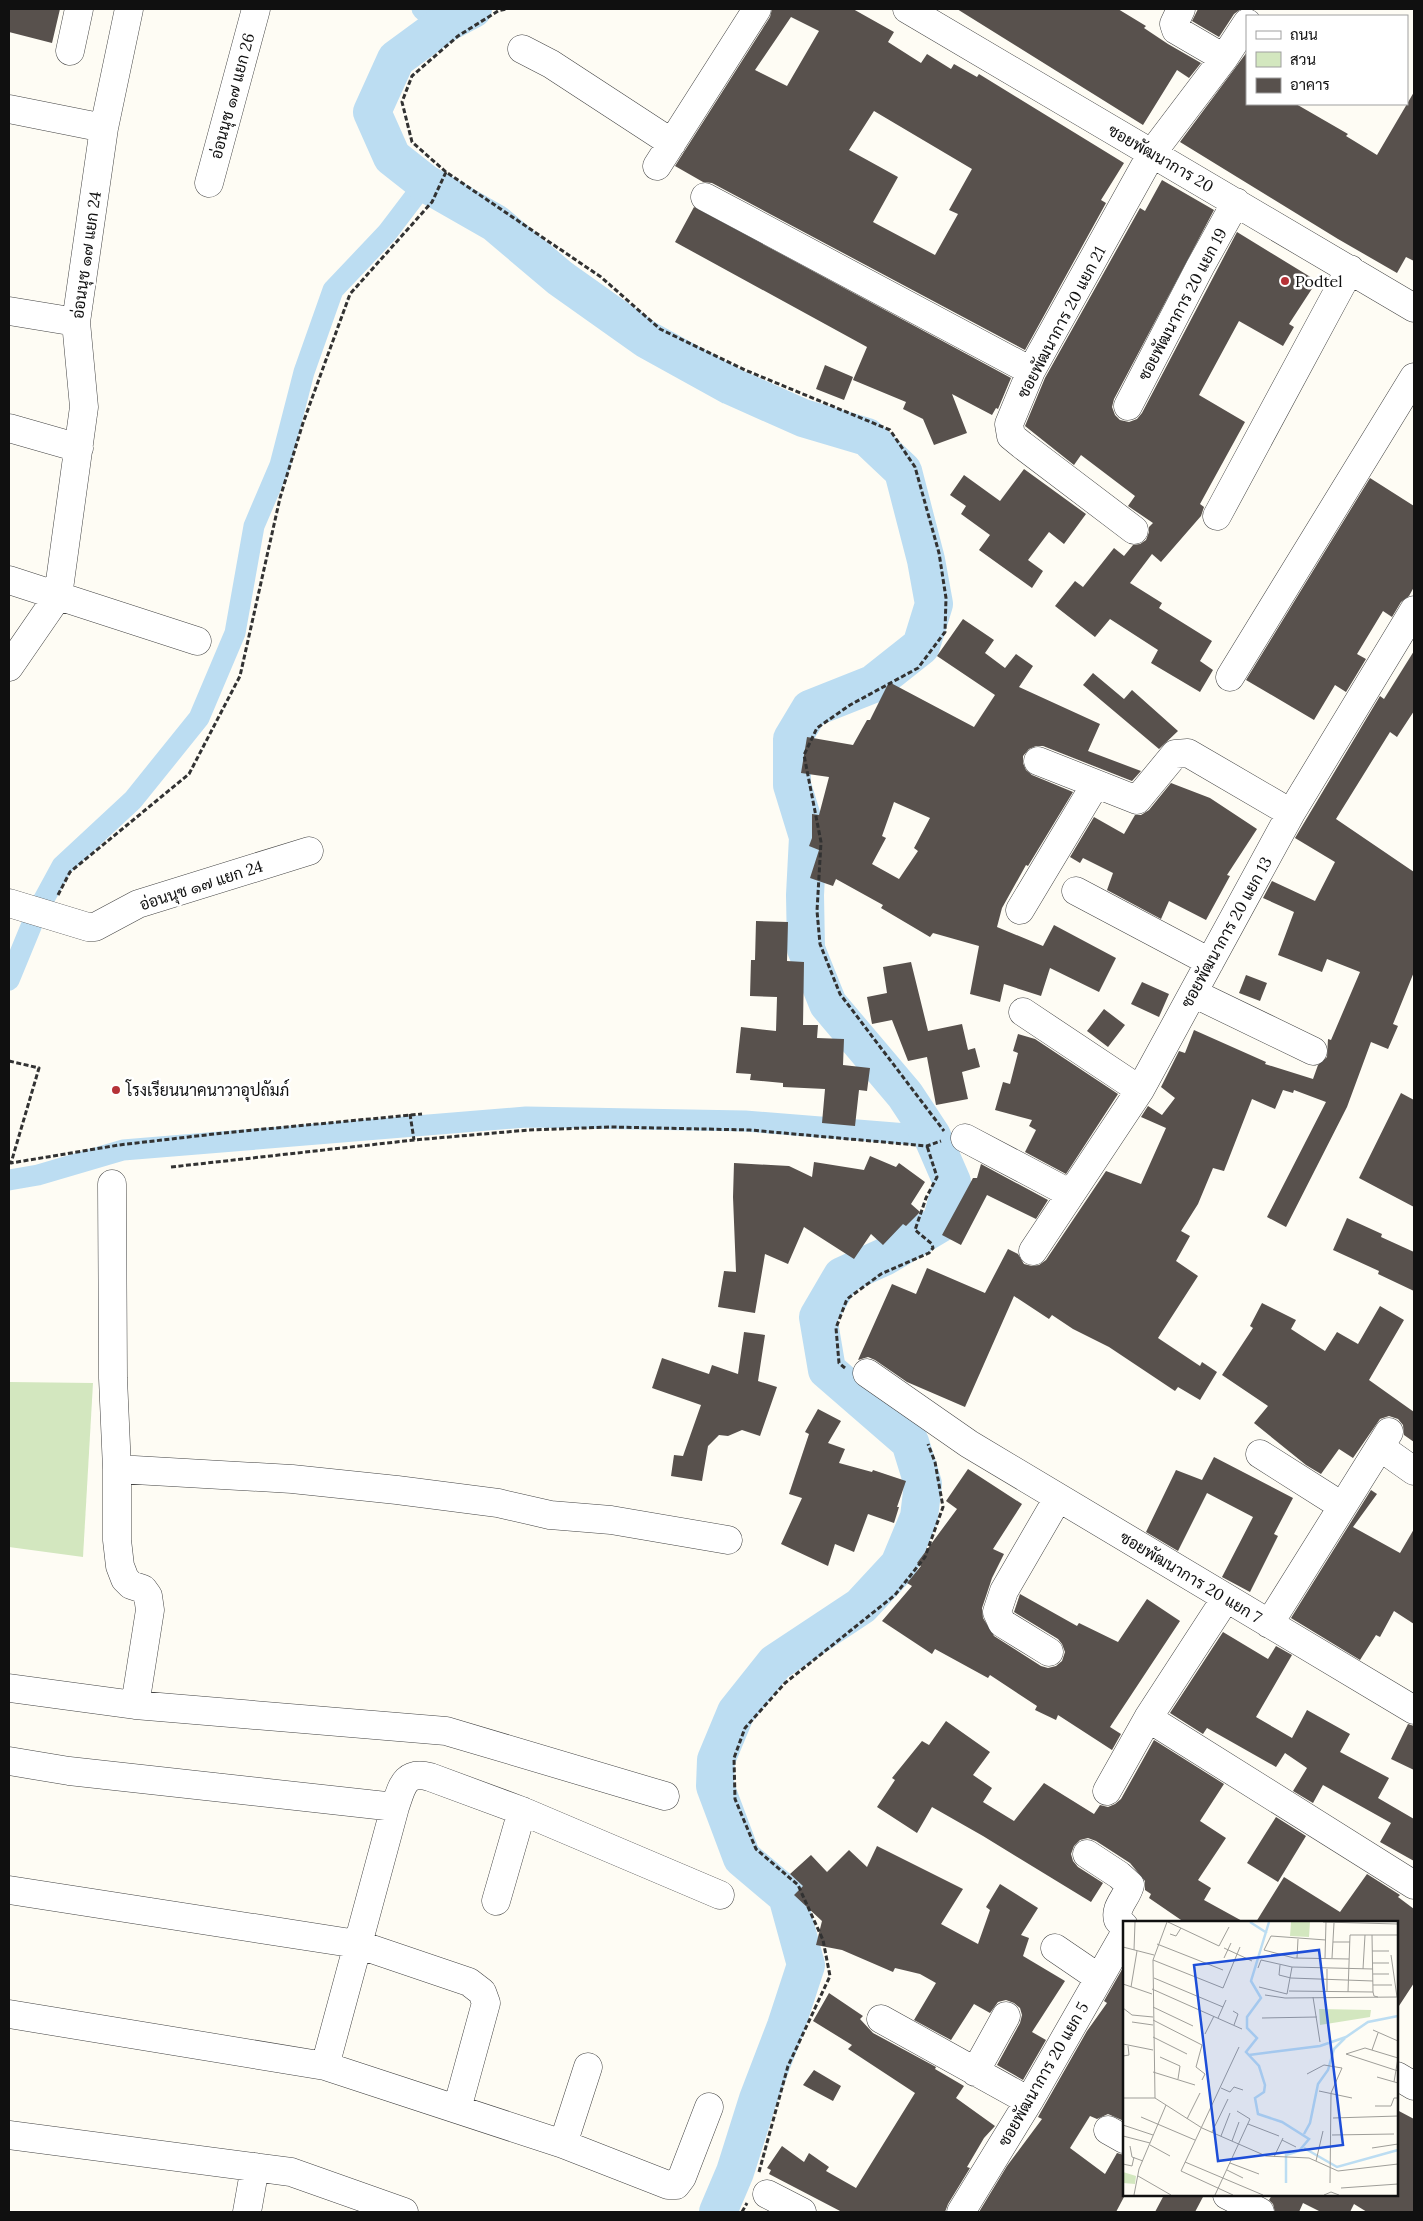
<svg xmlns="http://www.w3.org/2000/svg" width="1423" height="2221" font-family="Lora,Sarabun,serif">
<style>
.green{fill:#d3e7bf}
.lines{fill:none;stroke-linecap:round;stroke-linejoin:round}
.canal{stroke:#bcddf2;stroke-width:21}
.river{stroke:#bcddf2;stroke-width:38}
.building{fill:#58514d;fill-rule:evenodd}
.minor-casing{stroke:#434343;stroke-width:29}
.path{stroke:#323232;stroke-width:3;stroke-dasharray:5 2.5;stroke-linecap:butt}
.minor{stroke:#fff;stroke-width:28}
.poi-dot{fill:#b53237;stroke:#fff;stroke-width:2}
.labels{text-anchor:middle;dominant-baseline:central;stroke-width:5;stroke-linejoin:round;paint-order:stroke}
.street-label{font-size:16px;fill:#101010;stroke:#fff}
.poi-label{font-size:16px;fill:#101010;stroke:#fff;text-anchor:start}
.inset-river{fill:none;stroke:#bcddf2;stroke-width:2.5}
.inset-road{fill:none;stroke:#9f9e99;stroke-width:1}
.view{fill:#1d4ed8;fill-opacity:0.15;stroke:#1d4ed8;stroke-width:2.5}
.inset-edge{fill:none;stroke:#101010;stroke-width:2.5}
</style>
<rect width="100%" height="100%" fill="#fefcf4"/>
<path class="green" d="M9 1382 93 1383 83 1557 9 1547Z"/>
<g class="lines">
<path class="canal" d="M422 9 441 26
M9 980 37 912 62 866 133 800 199 718 235 633 254 526 280 465 304 372 333 290 387 233 425 183
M9 1180 38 1175 123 1150 526 1117 745 1121 932 1136"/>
<path class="river" d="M473 9 441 26 396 59 372 112 392 157 425 183 495 223 560 278 646 339 731 386 803 418 867 437 903 471 926 560 934 604 921 646 873 684 810 709 792 739V785L808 837 805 895 806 949 828 1004 905 1095 932 1136 952 1182 941 1223 884 1257 842 1276 818 1317 827 1370 910 1442 923 1484 919 1517 899 1565 861 1606 775 1663 736 1712 716 1760 715 1786 742 1858 787 1896 806 1965 786 2026 758 2099 735 2172 718 2212"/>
</g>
<path class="building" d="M9 9H60L52 43 9 32Z
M772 9H853L894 32 888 42 921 63 927 54 951 69 954 64 977 77 979 74 1124 163 1101 200 1106 203 1025 350 712 183 703 182 675 166 770 17ZM791 17 819 31 787 86 755 70ZM874 111 972 169 949 210 958 214 935 255 873 222 898 177 849 150Z
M957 9H1118L1146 26 1144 28 1168 44 1201 63 1189 78 1177 70 1143 125Z
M1198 9H1241L1234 14 1219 37 1192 21Z
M1247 52V104H1296L1348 134 1346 136 1377 155 1414 92V261L1406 257 1397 273 1338 239 1180 142Z
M1162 180 1214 210 1114 399 1112 407 1115 415 1120 420 1129 422 1137 419 1142 413 1237 232 1317 281 1289 324 1294 327 1283 346 1239 321 1199 395 1245 422 1200 504 1204 507 1201 516 1161 562 1152 554 1130 583 1162 603 1159 608 1212 641 1200 661 1213 670 1200 692 1151 663 1158 650 1110 619 1095 637 1055 606 1075 581 1083 587 1114 548 1124 556 1133 545 1140 544 1146 540 1149 532V527L1153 523 1128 506 1135 496 1081 455 1074 465 1025 426 1045 378 1140 208 1145 211Z
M694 207 1011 378 998 409 996 408 992 415 952 394 967 433 934 445 923 419 903 409 906 402 853 380 867 347 675 242Z
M825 365 853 377 844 400 816 389Z
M1024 469 1086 514 1064 544 1049 532 1028 560 1043 571 1032 588 979 550 990 535 961 514 966 506 950 495 964 475 1000 501Z
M1370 478 1414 506V587L1409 596 1401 602 1392 617 1383 611 1357 654 1366 659 1346 692 1335 685 1314 720 1246 680Z
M963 619 994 640 985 653 1005 668 1016 654 1033 666 1019 687 1100 724 1088 751 1141 771 1132 781 1043 746H1036L1029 749 1023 756V763L1026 770 1032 775 1073 792 1028 866 1026 865 1002 908 997 927 1043 946 1054 925 1116 958 1099 992 1050 968 1041 996 1004 984 1000 1002 970 994 979 946 933 933 930 937 881 908 883 905 836 879 833 886 810 878 819 850 809 846 812 838V814L819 815 829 777 801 773 807 737 853 745 867 720H870L889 682 974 727 995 695 937 656ZM894 802 930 818 914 848 918 851 899 879 872 864 886 838 882 836Z
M1414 651V711L1397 737 1390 732 1336 819 1414 872V972L1393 1024 1398 1026 1388 1049 1371 1042 1347 1107 1286 1227 1267 1217 1326 1102 1294 1090 1293 1093 1283 1090 1275 1109 1252 1099 1224 1171 1213 1168 1198 1204 1181 1231 1190 1236 1176 1261 1198 1276 1158 1338 1200 1366 1202 1362 1217 1372 1200 1400 1178 1387 1175 1391 1109 1347 1073 1329 1052 1315 1049 1319 1014 1296 965 1407 907 1382 875 1360 868 1357 858 1360 892 1284 916 1294 927 1268 985 1293 1008 1249 1018 1254 1024 1264 1032 1266 1039 1265 1046 1260 1106 1171 1141 1184 1166 1128 1141 1117 1148 1106 1162 1115 1175 1098 1161 1087 1179 1051 1185 1053 1194 1030 1266 1062 1265 1064 1313 1079 1318 1065 1327 1057 1328 1039 1331 1040 1360 972 1327 959 1322 972 1278 955 1294 912 1263 898 1272 881 1315 901 1335 862 1295 838 1380 696 1384 699Z
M1093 673 1124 699 1132 690 1178 731 1159 749 1083 685Z
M1171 783 1210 798 1257 829 1227 875 1230 876 1206 920 1169 901 1161 919 1107 890 1113 873 1083 858 1080 863 1070 857 1094 817 1124 834 1135 815H1141L1149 810Z
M756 921 788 922 787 961 804 962 803 1025H818L817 1038 844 1039 843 1065 870 1068 867 1091 859 1090 855 1126 822 1123 825 1089 783 1087V1083L750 1080 751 1074 736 1073 741 1027 776 1031 777 997 750 996 751 960H755Z
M911 962 928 1031 962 1024 968 1050 975 1048 980 1067 962 1072 968 1099 936 1105 927 1057 908 1061 892 1020 872 1024 867 997 887 993 883 967Z
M1246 975 1267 983 1260 1001 1239 993Z
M1142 982 1169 994 1159 1017 1131 1004Z
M1104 1009 1125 1025 1108 1047 1087 1031Z
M1018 1034 1035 1039 1118 1094 1066 1174 1025 1152 1036 1130 1029 1126 1032 1120 995 1110 1003 1082 1010 1084 1018 1053 1013 1051Z
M1401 1093 1414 1100V1207L1359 1178Z
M870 1156 896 1167 899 1163 925 1182 911 1204 920 1212 906 1226 903 1224 883 1245 871 1234 854 1259 804 1227 788 1264 765 1254 755 1313 718 1307 724 1271 736 1272 733 1197 734 1163 789 1166 812 1177 814 1162 864 1170Z
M981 1164 1048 1200 1036 1219 987 1195 961 1245 942 1235 973 1178H977Z
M1347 1218 1382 1234 1381 1237 1414 1252V1291L1378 1274 1379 1271 1333 1250Z
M1262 1303 1296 1320 1291 1329 1325 1351 1337 1332 1358 1344 1380 1306 1404 1320 1369 1380 1414 1412V1442L1404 1435 1403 1425 1398 1419 1389 1416 1380 1419 1353 1458 1339 1449 1321 1474 1306 1465 1254 1423 1268 1406 1222 1375 1253 1328 1250 1326Z
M744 1332 765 1335 758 1381 777 1387 760 1436 742 1430 728 1436 719 1435 708 1446 702 1481 671 1476 674 1455 683 1456 701 1405 652 1388 662 1358 709 1374 712 1365 738 1374Z
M818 1409 841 1421 828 1443 845 1449 839 1463 872 1472 873 1470 906 1481 897 1507H899L894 1523 868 1514 854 1552 835 1544 828 1566 781 1544 802 1498 789 1494 809 1434 805 1432Z
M1214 1457 1293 1498 1274 1534 1278 1536 1250 1592 1222 1577 1253 1517 1207 1493 1178 1551 1146 1532 1176 1470 1202 1480Z
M968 1469 1022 1504 993 1549 1004 1554 992 1578 982 1608 983 1618 994 1636 1041 1666 1048 1668 1056 1666 1062 1661 1065 1652 1062 1644 1058 1639 1014 1612 1020 1594 1077 1626 1079 1623 1118 1642 1147 1599 1180 1621 1110 1727 1121 1734 1112 1750 1058 1715 1056 1720 1035 1710 1037 1706 990 1675 988 1678 935 1649 932 1654 882 1621 912 1586 907 1583 921 1566 917 1563 957 1509 946 1501Z
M1371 1490 1377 1494 1353 1527 1400 1553 1414 1529V1624L1394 1611 1380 1637 1376 1635 1360 1660 1291 1618Z
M1223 1632 1268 1659 1276 1646 1292 1655 1256 1717 1292 1738 1307 1710 1350 1734 1340 1752 1389 1778 1378 1798 1414 1819V1861L1380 1842 1391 1823 1323 1785 1313 1803 1293 1791 1307 1768 1285 1753 1276 1767 1207 1728 1203 1734 1170 1713Z
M946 1721 990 1752 973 1775 992 1788 983 1802 1014 1821 1044 1783 1094 1814 1100 1805 1108 1807 1115 1804 1121 1799 1154 1740 1224 1784 1200 1821 1226 1838 1198 1880 1211 1888 1204 1900 1244 1922H1184L1149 1898 1151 1894 1145 1890V1881L1130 1863 1096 1841 1088 1838 1080 1840 1074 1846 1071 1854 1073 1861 1078 1867 1103 1883 1091 1902 983 1836 932 1807 917 1833 877 1807 895 1780 892 1778 922 1741 929 1745Z
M1408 1724 1414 1726V1770L1391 1759Z
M1276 1817 1306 1836 1278 1882 1247 1863Z
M877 1846 963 1889 941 1924 978 1944 990 1910 986 1907 1000 1884 1038 1908 1021 1935 1029 1938 1023 1956 1065 1981 1032 2032 1046 2040 1023 2080 997 2065 1020 2023 1022 2015 1020 2008 1014 2003 1006 2000 998 2002 990 2013 974 2004 951 2040 914 2020 936 1983 920 1974 895 1968 893 1972 842 1950 816 1945 822 1921 794 1895 803 1886 790 1874 811 1855 827 1872 849 1850 867 1867Z
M1367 1874 1400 1895 1398 1897 1414 1909V1983L1397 2009V1922H1256L1284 1877 1340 1912Z
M1124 1966V2121L1108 2114 1097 2119 1090 2116 1070 2148 1105 2174 1117 2153 1124 2155V2197L1116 2212H979L1007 2166 1042 2119 1038 2117 1087 2031 1107 2003 1104 2001Z
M829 1993 863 2016 860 2019 873 2033 936 2067 935 2069 964 2086 956 2098 995 2126 984 2138 967 2167 970 2168 948 2204 945 2212H842L769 2174 771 2170 767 2168 782 2146 804 2162 809 2153 829 2167 826 2171 856 2188 915 2093 848 2049 852 2045 813 2021Z
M814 2070 841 2086 833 2101 803 2085Z
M1397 2110 1414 2119V2212H1367L1354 2204 1350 2212H1321L1303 2203 1299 2212H1275L1273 2204 1269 2200 1272 2195H1397Z
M1164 2195H1204L1195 2212H1155Z"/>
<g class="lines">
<g class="minor-casing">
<path id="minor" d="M907 9 1414 308
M1181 9 1174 24 1176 30 1224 58
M522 49 551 64 672 143
M70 51 79 9
M9 109 104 128
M657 166 757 9
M209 183 256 9
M705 197 1031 371
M9 311 76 322
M1128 406 1200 267 1236 202
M9 428 79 448
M1217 516 1350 269
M1134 530 1022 445 1011 436 1009 424 1031 371 1152 153 1224 58 1247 23
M9 580 197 641
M9 667 58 596 84 407 76 322 104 128 129 9
M1230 677 1414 377
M1038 761 1137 800 1175 754 1188 753 1291 813
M1076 891 1210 962
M9 903 88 927H95L138 904 309 851
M1020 910 1095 785
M1193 993 1313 1051
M1023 1012 1140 1090
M965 1138 1071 1194
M112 1184 113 1378 117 1469V1540L120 1566 125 1579 131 1585 143 1589 148 1596 150 1610 135 1705
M1033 1251 1140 1090 1291 813 1414 610
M867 1373 969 1444 1414 1710
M1380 1447 1414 1471
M1260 1454 1342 1506
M117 1469 292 1479 397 1490 498 1503 550 1515 611 1520 728 1540
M1269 1624 1389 1432
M1049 1652 1002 1623 997 1612 1004 1591 1058 1498
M9 1688 135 1705 446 1731 665 1796
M1148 1718 1414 1885
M9 1761 69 1771 395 1807
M1107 1791 1148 1718 1226 1598
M1087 1854 1119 1875 1130 1885C1127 1898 1114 1907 1118 1920L1124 1926
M9 1890 357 1944 469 1982 482 1992 486 2003 457 2109
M496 1901 522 1811
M1055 1948 1099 1978
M9 2014 325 2066 563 2144 668 2185H676L682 2177 709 2107
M881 2019 1029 2101
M325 2066 395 1807C402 1787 404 1770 430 1777L522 1811 720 1895
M975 2072 1006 2016
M1397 2076 1414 2086
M1108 2130 1124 2139
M9 2135 291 2172 404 2212
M563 2144 588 2067
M767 2194 802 2212
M1227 2195 1260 2212
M247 2212 255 2167
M961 2212 1029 2101 1124 1935"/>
</g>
<path class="path" d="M446 172 412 142 402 102 412 76 458 36 498 11 506 9
M58 895 70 872 189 774 240 676 280 498 303 423 350 294 432 202 446 172 601 277 660 329 745 370 890 430 915 467 939 553 946 598 945 632 918 668 850 705 817 728 804 755 821 842 817 911 820 944 840 994 944 1131
M9 1061 39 1068 11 1163 119 1145 223 1133 422 1114
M410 1114 414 1140
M171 1167 414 1140 529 1130 611 1127 750 1130 927 1146 941 1141
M845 1368 839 1363 836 1328 847 1299 881 1274 929 1253 933 1248 932 1244 915 1230 926 1198 937 1177 927 1146
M759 2172 788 2066 830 1976 823 1940 798 1885 756 1849 735 1799 734 1758 745 1728 785 1683 895 1595 925 1557 943 1507 935 1462 928 1444
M742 2212 747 2203"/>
<use href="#minor" class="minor"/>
</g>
<g class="poi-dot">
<circle cx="1285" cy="281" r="5"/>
<circle cx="116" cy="1090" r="5"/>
</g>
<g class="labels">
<g class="street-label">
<text transform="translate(232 96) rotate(-75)">อ่อนนุช ๑๗ แยก 26</text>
<text transform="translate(1161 158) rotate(30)">ซอยพัฒนาการ 20</text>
<text transform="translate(86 255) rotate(-82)">อ่อนนุช ๑๗ แยก 24</text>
<text transform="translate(1182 304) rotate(-62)">ซอยพัฒนาการ 20 แยก 19</text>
<text transform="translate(1061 322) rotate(-62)">ซอยพัฒนาการ 20 แยก 21</text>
<text transform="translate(201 885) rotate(-18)">อ่อนนุช ๑๗ แยก 24</text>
<text transform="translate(1226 932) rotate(-61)">ซอยพัฒนาการ 20 แยก 13</text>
<text transform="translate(1191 1577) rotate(31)">ซอยพัฒนาการ 20 แยก 7</text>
<text transform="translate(1043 2074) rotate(-60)">ซอยพัฒนาการ 20 แยก 5</text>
</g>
<g class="poi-label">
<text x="1295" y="281">Podtel</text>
<text x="126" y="1090">โรงเรียนนาคนาวาอุปถัมภ์</text>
</g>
</g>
<g transform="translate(1123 1921)">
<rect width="275" height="275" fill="#fefcf4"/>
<path d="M168 1H187L186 16 167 15ZM196 88 248 89 247 96 197 104ZM0 251 13 255 12 263 0 262Z" fill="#d3e7bf"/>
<path class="inset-river" d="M127 1 144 12M146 1 128 60 138 77 124 96V107L134 117 123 131 136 145 142 164 141 171 132 177 135 193 159 201 186 218 176 230 163 234V262M126 134 197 125 223 116 245 101 275 95M181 213 187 202 195 163 205 149 211 128 222 117M181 227 214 246 275 229"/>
<path class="inset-road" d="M44 1 30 39 32 177 79 207 143 235 186 237 215 250 275 243M45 1 96 25 106 6M200 1 275 3M47 13 53 15 58 7M249 14 250 71M203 19 148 15 141 29 171 37 226 38M210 21H227M34 23 100 49M0 26 31 34M101 27 129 40M11 29 12 1M249 30H266M268 34 274 76M101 37 108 22M174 37 175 18M202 37 203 1M209 37 211 2M30 39 100 67M250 42H266M157 44 156 54 168 57 250 60M135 47 138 39 169 46 250 48M240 48 242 14M250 53H266M31 57 100 86M0 63 29 73M250 64H269M8 66 14 30M136 66 164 73 169 46M100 67 117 26M29 68 119 108M166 70 250 71 251 75 255 76M204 70V48M225 71 227 14H275M142 74 162 77 275 76M190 76 197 121M30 86 70 105M0 87 9 94 30 96M110 90 115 93 111 104M95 97 103 79M139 97 194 96M30 99 79 124 73 146 82 153 79 159M9 101 30 104M250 109 275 120M82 113 91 95M30 116 64 133M0 123 30 129M249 129 255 112M0 135 6 134 5 125M37 136 57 145 55 158M275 137 242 127 223 133 275 150M30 151 72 164M184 153 201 144 219 147 208 172 207 262M254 156 275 162M271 161 275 137M98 167 107 171 111 166 120 169M196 170 229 177M1 177H32M252 185H268L271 177H275M18 196 72 219M210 197 275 195M64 198 77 172M125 203 156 215M0 204 30 214M89 211 105 178M209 214 271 213M0 215 27 222M98 215 107 192M159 219 173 226M109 220 116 201M27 224 47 235M7 225 9 236 20 240M249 227 275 223M151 236 160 217M193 240 200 210M62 241 140 274M107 242 136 253M0 243 9 245 11 236M104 249 120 257M15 255 48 274M218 267 275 263M11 274 16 248 43 184M92 274 127 198 114 190M110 274 58 250 116 126M201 274 208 271 216 274"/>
<path class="view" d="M196 29 220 224 95 240 71 44Z"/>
<rect width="275" height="275" class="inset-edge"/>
</g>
<rect width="1423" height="2221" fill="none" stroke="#101010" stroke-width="20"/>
<rect x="1246" y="15" width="162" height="90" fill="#ffffff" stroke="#9f9f9f"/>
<rect x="1256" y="31" width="25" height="8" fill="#ffffff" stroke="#9f9f9f"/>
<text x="1290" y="40" font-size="15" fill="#101010">ถนน</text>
<rect x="1256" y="52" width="25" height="15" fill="#d3e7bf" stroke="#9f9f9f"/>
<text x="1290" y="65" font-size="15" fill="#101010">สวน</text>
<rect x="1256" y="78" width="25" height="15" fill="#58514d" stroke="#9f9f9f"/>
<text x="1290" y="90" font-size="15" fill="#101010">อาคาร</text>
</svg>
